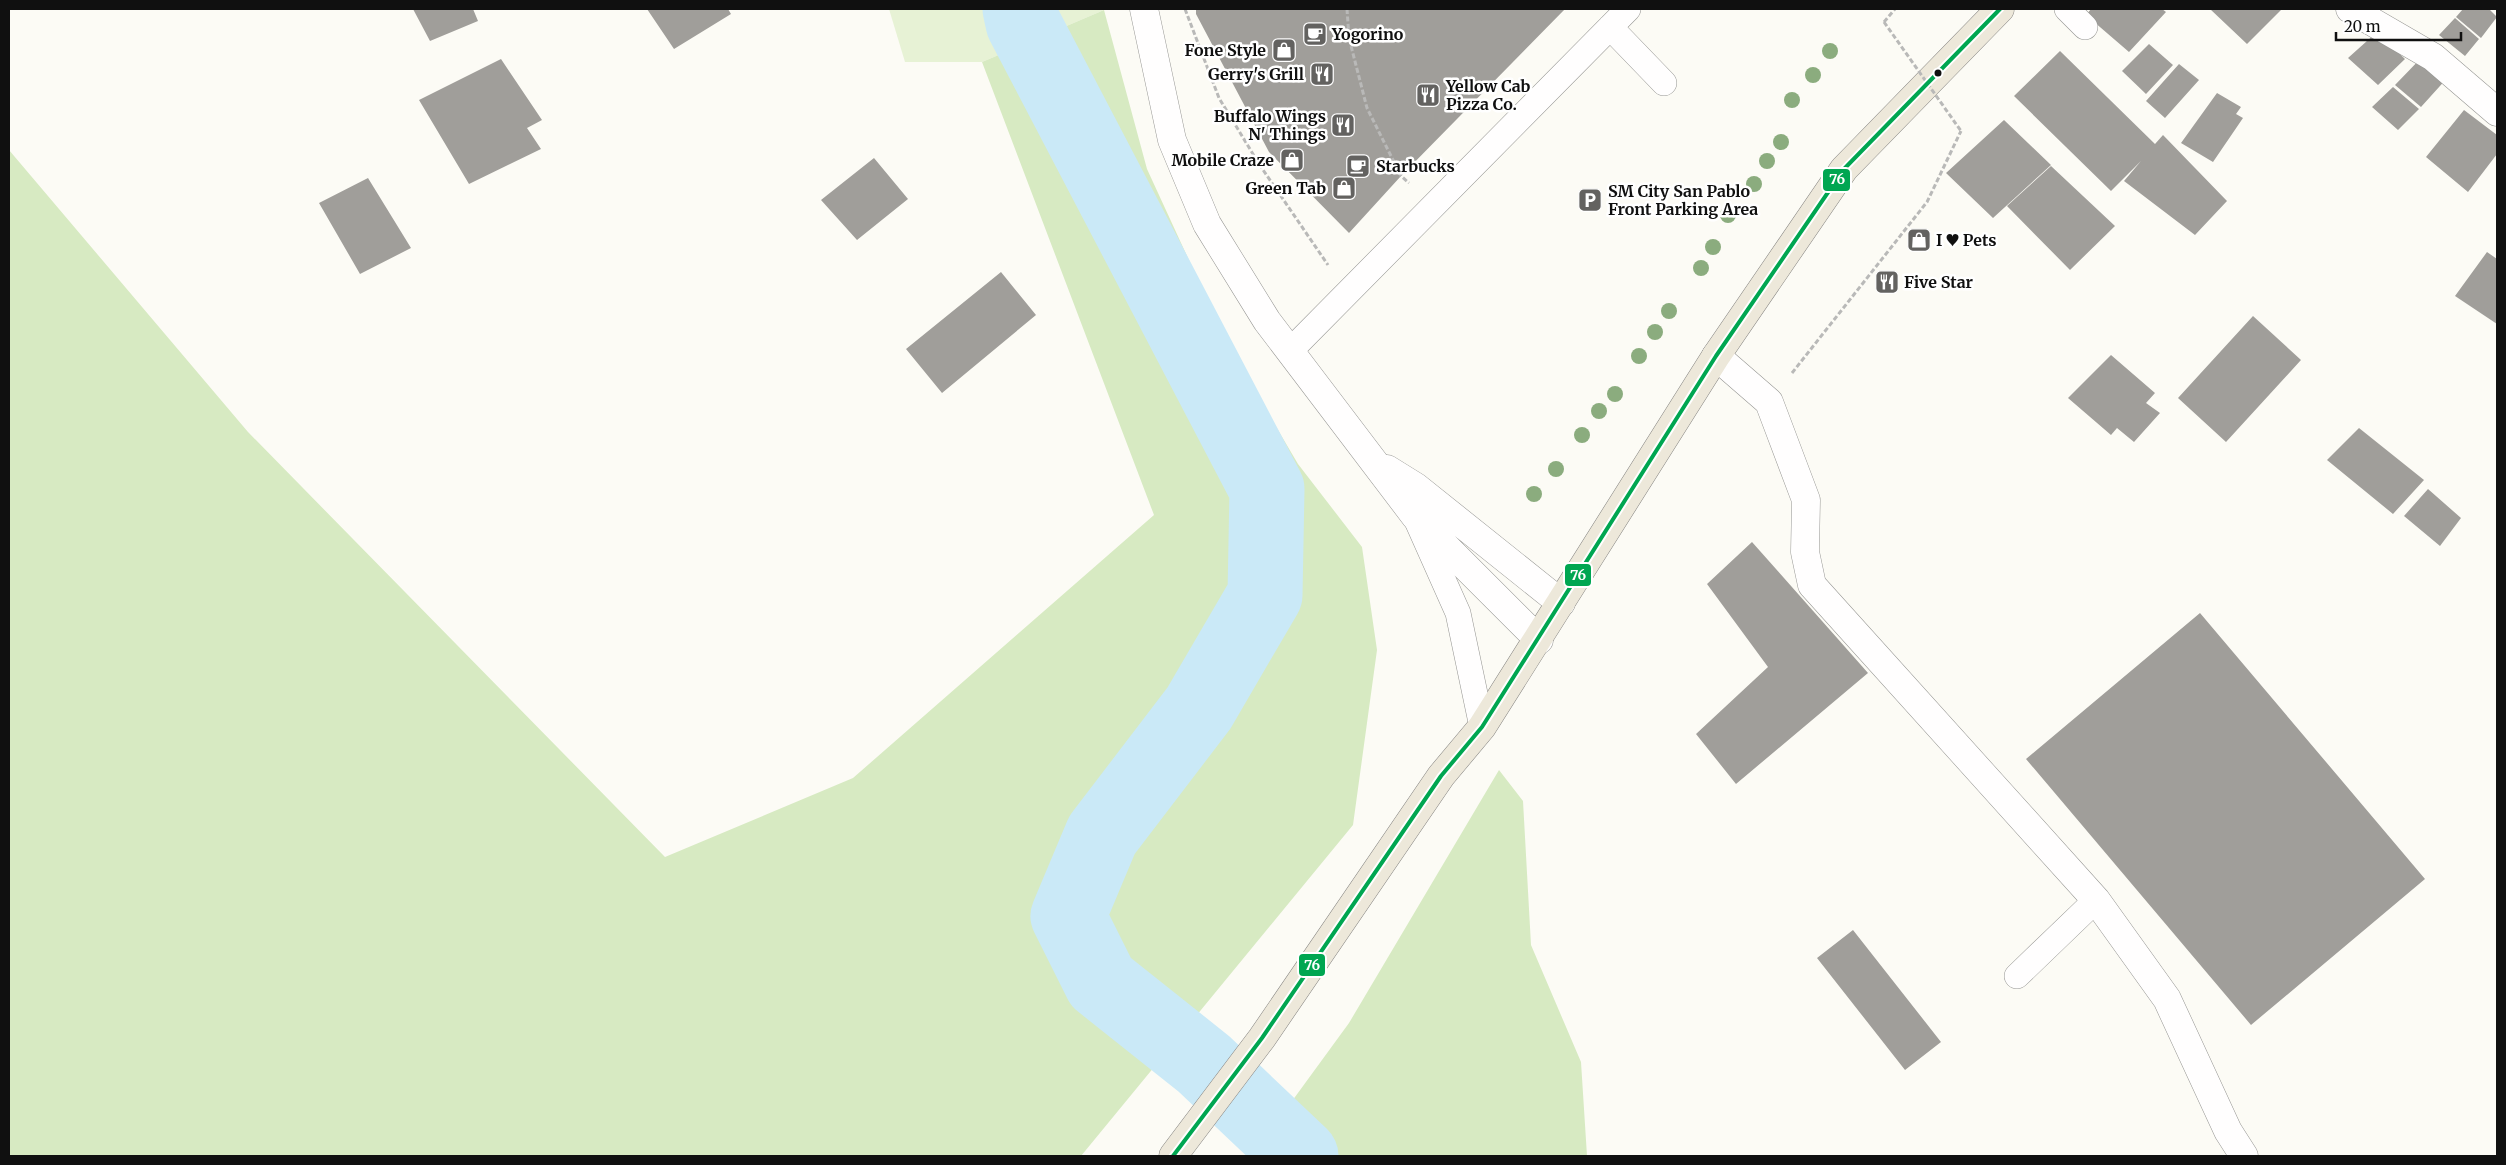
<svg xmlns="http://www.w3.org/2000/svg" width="2506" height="1165" font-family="Merriweather,serif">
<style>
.green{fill:#e7f2d5}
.forest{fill:#d7eac2}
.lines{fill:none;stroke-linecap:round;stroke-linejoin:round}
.river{stroke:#cae9f7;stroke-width:75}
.building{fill:#a09e9a}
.service-casing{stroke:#969693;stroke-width:26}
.minor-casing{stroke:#969693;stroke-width:29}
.primary-casing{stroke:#848380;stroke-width:29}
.path{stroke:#b9b9b8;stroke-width:3;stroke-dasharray:5 2.5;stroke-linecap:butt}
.service{stroke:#fffefe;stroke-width:25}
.minor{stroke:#fffefe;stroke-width:28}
.primary{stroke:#ede8da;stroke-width:28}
.path-bridge{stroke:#b9b9b8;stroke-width:3;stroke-dasharray:5 2.5;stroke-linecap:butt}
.bus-1-casing{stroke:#fff;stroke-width:8}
.bus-1{stroke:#00a651;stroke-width:4}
.tree{fill:#8bac7e}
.bus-dot{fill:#101010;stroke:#fff;stroke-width:2}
.labels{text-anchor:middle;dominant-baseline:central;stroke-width:5;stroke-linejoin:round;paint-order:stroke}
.poi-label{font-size:16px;font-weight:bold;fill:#101010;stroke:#fff;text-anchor:start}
.line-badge{stroke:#fff;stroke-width:2}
.badge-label{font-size:14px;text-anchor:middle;font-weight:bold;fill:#fff}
</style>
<rect width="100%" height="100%" fill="#fcfbf5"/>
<path class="green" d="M889 9H1104V10L982 62H905Z"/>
<path class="forest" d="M1104 10 1147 169 1228 345 1298 464 1362 547 1377 650 1353 825 1081 1156H9V150L248 432 665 857 853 778 1154 515 982 62Z
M1499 770 1523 801 1531 945 1581 1062 1587 1156H1252L1349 1023Z"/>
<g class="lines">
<path class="river" d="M1020 9 1023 23 1267 489 1265 595 1199 708 1102 835 1068 916 1101 982 1204 1064 1301 1156"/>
</g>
<path class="building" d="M413 9H473L478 21 430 41Z
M647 9H728L731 14 674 49Z
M1196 9H1565L1401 176 1349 233 1269 152 1196 14Z
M2091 9H2162L2166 12 2129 52 2086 15Z
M2210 9H2282L2247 44Z
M2463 9H2489L2497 17 2481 38 2456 17Z
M2455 18 2479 39 2465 56 2439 35Z
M2377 32 2405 59 2378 85 2348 58Z
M2149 44 2173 65 2146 94 2122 71Z
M2060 51 2155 144 2163 135 2227 201 2195 235 2124 181 2141 161 2111 191 2014 96Z
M2424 55 2449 76 2421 107 2395 85Z
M501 59 542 120 527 128 541 149 469 184 419 100Z
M2179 64 2199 80 2165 118 2146 101Z
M2393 87 2419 109 2398 130 2372 107Z
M2217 93 2241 107 2236 114 2243 118 2213 162 2181 143Z
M2464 110 2497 135V154L2468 192 2426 157Z
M2004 120 2051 165 1993 218 1946 173Z
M874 158 908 199 857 240 821 200Z
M2051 166 2115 226 2070 270 2007 206Z
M368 178 411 248 360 274 319 203Z
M2487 252 2497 259V324L2455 296Z
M1001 272 1036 315 942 393 906 349Z
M2253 316 2301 360 2226 442 2178 398Z
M2111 355 2155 393 2146 403 2160 413 2134 442 2117 428 2111 435 2068 398Z
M2359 428 2424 480 2393 514 2327 460Z
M2428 489 2461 518 2440 546 2404 516Z
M1752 542 1868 673 1736 784 1696 734 1768 667 1707 584Z
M2200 613 2425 879 2251 1025 2026 759Z
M1853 930 1941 1042 1905 1070 1817 958Z"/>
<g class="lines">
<g class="service-casing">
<path id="service" d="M2067 9 2085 27
M1610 27 1664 83
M1290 351 1628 9
M1417 521 1458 613 1482 727
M2017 976 2096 900"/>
</g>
<g class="minor-casing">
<path id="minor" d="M1144 9 1172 140 1207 224 1267 321 1415 516 1539 640
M2350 9 2433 57 2497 112
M1716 356 1769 402 1806 500 1805 552 1812 585 2096 900 2167 999 2228 1131 2244 1156
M1387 469 1416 487 1561 603"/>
</g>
<g class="primary-casing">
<path id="primary" d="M1173 1156 1262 1038 1441 776 1482 727 1716 356 1844 169 2000 9"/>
</g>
<path class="path" d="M1185 9 1219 98 1259 164 1328 265
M1347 9 1349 38 1367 108 1401 176 1409 183
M1884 22 1895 9
M1792 373 1927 202 1961 131"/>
<use href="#service" class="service"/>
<use href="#minor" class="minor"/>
<use href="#primary" class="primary"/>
<path class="path-bridge" d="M1884 22 1961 131"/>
<g class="bus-1-casing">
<path id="bus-1" d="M1173 1156 1262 1038 1441 776 1482 727 1716 356 1844 169 2000 9"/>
</g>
<use href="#bus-1" class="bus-1"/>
</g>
<g class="tree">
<circle cx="1830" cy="51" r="8"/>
<circle cx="1813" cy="75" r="8"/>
<circle cx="1792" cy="100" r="8"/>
<circle cx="1781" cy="142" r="8"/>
<circle cx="1767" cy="161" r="8"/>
<circle cx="1754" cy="184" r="8"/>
<circle cx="1728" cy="215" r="8"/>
<circle cx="1713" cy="247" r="8"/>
<circle cx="1701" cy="268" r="8"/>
<circle cx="1669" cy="311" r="8"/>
<circle cx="1655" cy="332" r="8"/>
<circle cx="1639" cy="356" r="8"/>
<circle cx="1615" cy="394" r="8"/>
<circle cx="1599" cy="411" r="8"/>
<circle cx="1582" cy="435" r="8"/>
<circle cx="1556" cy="469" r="8"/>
<circle cx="1534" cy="494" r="8"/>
</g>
<defs>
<g id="cafe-square" transform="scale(1.25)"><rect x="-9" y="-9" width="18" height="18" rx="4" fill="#636260" stroke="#fff"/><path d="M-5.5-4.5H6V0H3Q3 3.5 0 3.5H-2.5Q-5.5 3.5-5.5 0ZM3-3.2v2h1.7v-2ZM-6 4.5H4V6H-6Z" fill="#fff"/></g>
<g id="shop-square" transform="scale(1.25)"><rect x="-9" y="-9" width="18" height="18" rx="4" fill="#636260" stroke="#fff"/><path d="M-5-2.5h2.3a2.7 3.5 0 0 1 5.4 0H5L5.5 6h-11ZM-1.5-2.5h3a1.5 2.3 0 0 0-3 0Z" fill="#fff"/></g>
<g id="restaurant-square" transform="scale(1.25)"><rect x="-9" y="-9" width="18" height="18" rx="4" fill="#636260" stroke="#fff"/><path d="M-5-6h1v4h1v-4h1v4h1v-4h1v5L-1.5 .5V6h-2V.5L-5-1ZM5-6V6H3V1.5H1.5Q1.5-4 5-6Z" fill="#fff"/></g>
<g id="parking-square" transform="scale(1.25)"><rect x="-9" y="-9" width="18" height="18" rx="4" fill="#636260" stroke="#fff"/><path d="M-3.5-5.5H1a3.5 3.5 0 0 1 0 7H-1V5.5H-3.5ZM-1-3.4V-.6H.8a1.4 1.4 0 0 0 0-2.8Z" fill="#fff"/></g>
</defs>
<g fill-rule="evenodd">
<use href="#cafe-square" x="1315" y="34"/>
<use href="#shop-square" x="1284" y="50"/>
<use href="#restaurant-square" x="1322" y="74"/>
<use href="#restaurant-square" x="1428" y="95"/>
<use href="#restaurant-square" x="1343" y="125"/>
<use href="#shop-square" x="1292" y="160"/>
<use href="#cafe-square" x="1358" y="166"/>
<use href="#shop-square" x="1344" y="188"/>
<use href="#parking-square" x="1590" y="200"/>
<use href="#shop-square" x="1919" y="240"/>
<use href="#restaurant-square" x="1887" y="282"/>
</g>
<circle class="bus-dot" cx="1938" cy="73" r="4.5"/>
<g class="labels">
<g class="poi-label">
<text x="1332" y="34">Yogorino</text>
<text x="1266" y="50" text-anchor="end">Fone Style</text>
<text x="1304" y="74" text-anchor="end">Gerry's Grill</text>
<text x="1446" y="86">Yellow Cab<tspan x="1446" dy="18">Pizza Co.</tspan></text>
<text x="1326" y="116" text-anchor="end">Buffalo Wings<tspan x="1326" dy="18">N' Things</tspan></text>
<text x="1274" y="160" text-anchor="end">Mobile Craze</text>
<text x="1376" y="166">Starbucks</text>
<text x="1326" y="188" text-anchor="end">Green Tab</text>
<text x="1608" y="191">SM City San Pablo<tspan x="1608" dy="18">Front Parking Area</tspan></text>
<text x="1936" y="240">I ♥ Pets</text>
<text x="1904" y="282">Five Star</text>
</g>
</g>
<g class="line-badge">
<rect x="1822" y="168" width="29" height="24" rx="5" fill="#00a651"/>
<rect x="1564" y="563" width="28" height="24" rx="5" fill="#00a651"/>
<rect x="1298" y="953" width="28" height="24" rx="5" fill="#00a651"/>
</g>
<g class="badge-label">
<text x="1837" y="184">76</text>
<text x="1578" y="580">76</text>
<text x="1312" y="970">76</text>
</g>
<rect width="2506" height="1165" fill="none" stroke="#101010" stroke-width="20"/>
<path d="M2336 32v8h125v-8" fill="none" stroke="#101010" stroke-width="2.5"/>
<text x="2344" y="32" font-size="15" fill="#101010" stroke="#ffffff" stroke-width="4" paint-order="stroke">20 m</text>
</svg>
